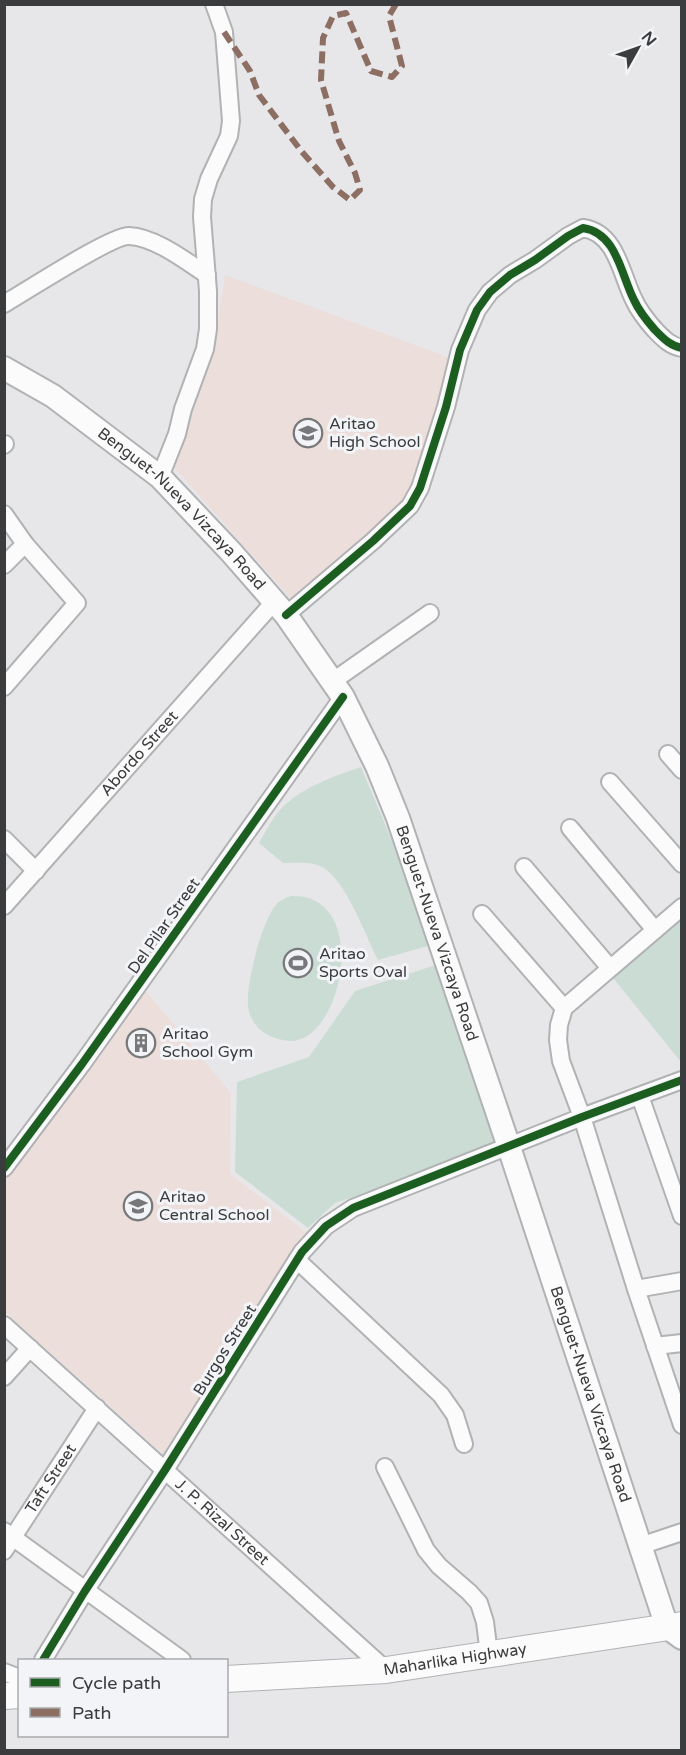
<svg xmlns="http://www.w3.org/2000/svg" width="686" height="1755" font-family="'Varela Round',sans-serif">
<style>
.education{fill:#ecdedb}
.green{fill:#cbdcd5}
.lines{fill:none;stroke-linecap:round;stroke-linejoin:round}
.minor-casing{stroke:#b1b2b3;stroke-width:20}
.major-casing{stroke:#b1b2b3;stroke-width:26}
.highway-casing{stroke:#b1b2b3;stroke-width:28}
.minor{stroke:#fbfbfc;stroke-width:16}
.major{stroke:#fbfbfc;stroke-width:22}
.highway{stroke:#fbfbfc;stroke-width:26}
.quiet{stroke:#8d6e63;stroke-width:6;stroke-dasharray:12 6;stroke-linecap:butt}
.cycleway-casing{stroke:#f3f4f7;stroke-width:11}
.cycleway{stroke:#1b5e20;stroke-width:8}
.labels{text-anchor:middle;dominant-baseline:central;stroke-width:6;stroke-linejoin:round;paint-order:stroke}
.poi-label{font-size:16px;fill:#3b3c3d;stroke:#f3f4f7;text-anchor:start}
.street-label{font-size:16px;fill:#3b3c3d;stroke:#f3f4f7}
</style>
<rect width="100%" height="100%" fill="#e7e7e9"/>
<path class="education" d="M225 275 453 359 412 499 292 600 173 466 213 351Z
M144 989 231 1093 230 1174 307 1233 233 1353 163 1454 5 1312 4 1180 98 1056 114 1030Z"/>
<path class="green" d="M361 767 435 944 378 960C365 935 347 883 324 868 313 861 296 863 283 863L259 843C265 833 271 820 279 811 298 789 334 776 361 767Z
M291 896C366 893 347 1021 301 1039 291 1043 280 1040 270 1036 258 1031 249 1019 248 1005 246 984 262 920 276 905 279 900 286 898 291 896Z
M681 921V1062L613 978Z
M439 964 505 1147 335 1203 308 1228 235 1172 237 1082 309 1057 355 991Z"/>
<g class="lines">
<g class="minor-casing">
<g id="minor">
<path d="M4 304C25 292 112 235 129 236 155 237 186 261 207 275"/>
<path d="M4 445 5 444"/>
<path d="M160 477 177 434 183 409 205 349 208 329V291L202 217 203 199 209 179 229 136 231 121 224 32 214 4"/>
<path d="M4 514 25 544 4 565"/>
<path d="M286 615 373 541 410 506 420 488 446 407 460 350 477 310 490 292 510 275 535 260 568 236 583 228C617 233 621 275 634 300 639 311 647 321 655 330 663 338 670 346 682 348"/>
<path d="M333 681 430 613"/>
<path d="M4 687 77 603 25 544"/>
<path d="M668 754 682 770"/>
<path d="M610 782 682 864"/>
<path d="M570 828 655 930"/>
<path d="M4 839 36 871"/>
<path d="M524 867 610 968"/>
<path id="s1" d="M4 906 274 602"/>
<path d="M682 907 564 1008 559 1025 558 1040 561 1061 582 1117 636 1289 682 1425"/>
<path d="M482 914 564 1008"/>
<path d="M640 1096 682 1216"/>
<path d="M4 1168 82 1064 343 697"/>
<path d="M297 1260 441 1395 455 1415 464 1444"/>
<path d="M636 1289 682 1281"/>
<path id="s2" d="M4 1325 386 1670"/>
<path d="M655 1346 682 1343"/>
<path d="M4 1377 30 1348"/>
<path d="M385 1467 426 1550 439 1566 469 1592 479 1603 485 1622 489 1654"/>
<path d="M4 1531 182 1660"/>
<path d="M640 1546 682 1532"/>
<path id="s3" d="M4 1551 97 1408"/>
<path d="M43 1660 85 1591 165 1470 302 1252 326 1226 353 1208 582 1117 682 1080"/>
<path d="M4 1672 20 1678"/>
</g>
</g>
<g class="major-casing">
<g id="major">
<path id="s4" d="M4 368 53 396 160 477 231 552 286 615 343 697 377 766 398 818 509 1147 667 1627 682 1638"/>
</g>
</g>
<g class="highway-casing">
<g id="highway">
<path id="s5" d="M226 1679 386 1670 682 1625"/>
<path d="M4 1696 20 1695"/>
</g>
</g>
<use href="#minor" class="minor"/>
<use href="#major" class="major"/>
<use href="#highway" class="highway"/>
<path class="quiet" d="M224 32 250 71 259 95 302 152 333 187 350 200 360 190 355 173 339 141 321 80 323 38 333 16 346 13 371 71 392 77 402 66 389 16 396 4"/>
<g class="cycleway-casing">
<path id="cycleway" d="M286 615 373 541 410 506 420 488 446 407 460 350 477 310 490 292 510 275 535 260 568 236 583 228C617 233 621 275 634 300 639 311 647 321 655 330 663 338 670 346 682 348
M4 1168 82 1064 343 697
M43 1660 85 1591 165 1470 302 1252 326 1226 353 1208 582 1117 682 1080"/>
</g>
<use href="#cycleway" class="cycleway"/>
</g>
<defs>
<g id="school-ring" transform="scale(1.5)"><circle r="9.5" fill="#f3f4f7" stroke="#777879" stroke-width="1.5"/><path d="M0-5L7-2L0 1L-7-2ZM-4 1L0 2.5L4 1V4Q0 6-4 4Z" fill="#777879"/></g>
<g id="stadium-ring" transform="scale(1.5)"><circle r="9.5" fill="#f3f4f7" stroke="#777879" stroke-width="1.5"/><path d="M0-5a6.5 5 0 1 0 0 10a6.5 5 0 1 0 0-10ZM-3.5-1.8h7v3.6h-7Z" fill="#777879"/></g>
<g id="building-ring" transform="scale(1.5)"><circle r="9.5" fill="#f3f4f7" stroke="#777879" stroke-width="1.5"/><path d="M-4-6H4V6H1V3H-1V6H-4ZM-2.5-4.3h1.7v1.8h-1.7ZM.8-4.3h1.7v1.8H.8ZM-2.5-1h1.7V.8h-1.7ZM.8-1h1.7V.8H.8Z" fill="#777879"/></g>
</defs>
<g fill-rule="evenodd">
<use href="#school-ring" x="308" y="433"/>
<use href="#stadium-ring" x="298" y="963"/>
<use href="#building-ring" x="141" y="1043"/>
<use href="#school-ring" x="138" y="1206"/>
</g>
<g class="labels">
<g class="poi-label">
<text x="329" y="424">Aritao<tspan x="329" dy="18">High School</tspan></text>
<text x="319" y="954">Aritao<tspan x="319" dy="18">Sports Oval</tspan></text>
<text x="162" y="1034">Aritao<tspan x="162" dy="18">School Gym</tspan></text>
<text x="159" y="1197">Aritao<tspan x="159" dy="18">Central School</tspan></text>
</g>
<g class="street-label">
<text stroke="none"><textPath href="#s4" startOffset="228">Benguet-Nueva Vizcaya Road</textPath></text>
<text stroke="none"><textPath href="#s1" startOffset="204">Abordo Street</textPath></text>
<text transform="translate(164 926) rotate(-55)">Del Pilar Street</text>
<text stroke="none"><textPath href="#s4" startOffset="732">Benguet-Nueva Vizcaya Road</textPath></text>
<text transform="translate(225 1350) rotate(-58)">Burgos Street</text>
<text stroke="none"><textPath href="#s4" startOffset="1218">Benguet-Nueva Vizcaya Road</textPath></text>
<text stroke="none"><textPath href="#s3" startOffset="86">Taft Street</textPath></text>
<text stroke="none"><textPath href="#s2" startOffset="294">J. P. Rizal Street</textPath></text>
<text stroke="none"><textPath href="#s5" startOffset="230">Maharlika Highway</textPath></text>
</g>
</g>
<rect width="686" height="1755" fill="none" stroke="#3b3c3d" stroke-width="12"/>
<rect x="18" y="1659" width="210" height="78" fill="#f3f4f7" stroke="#a9aaad" stroke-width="1.5"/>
<rect x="30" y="1678" width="30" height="9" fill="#1b5e20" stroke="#a9aaad" stroke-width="1.5"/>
<text x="72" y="1689" font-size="18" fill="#3b3c3d">Cycle path</text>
<rect x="30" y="1708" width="30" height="9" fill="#8d6e63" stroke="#a9aaad" stroke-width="1.5"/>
<text x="72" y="1719" font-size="18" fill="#3b3c3d">Path</text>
<g transform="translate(638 48) rotate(50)" stroke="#f3f4f7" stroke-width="4.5" paint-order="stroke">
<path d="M0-4.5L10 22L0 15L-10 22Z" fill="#3b3c3d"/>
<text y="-9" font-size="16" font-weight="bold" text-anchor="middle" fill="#3b3c3d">N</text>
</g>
</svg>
